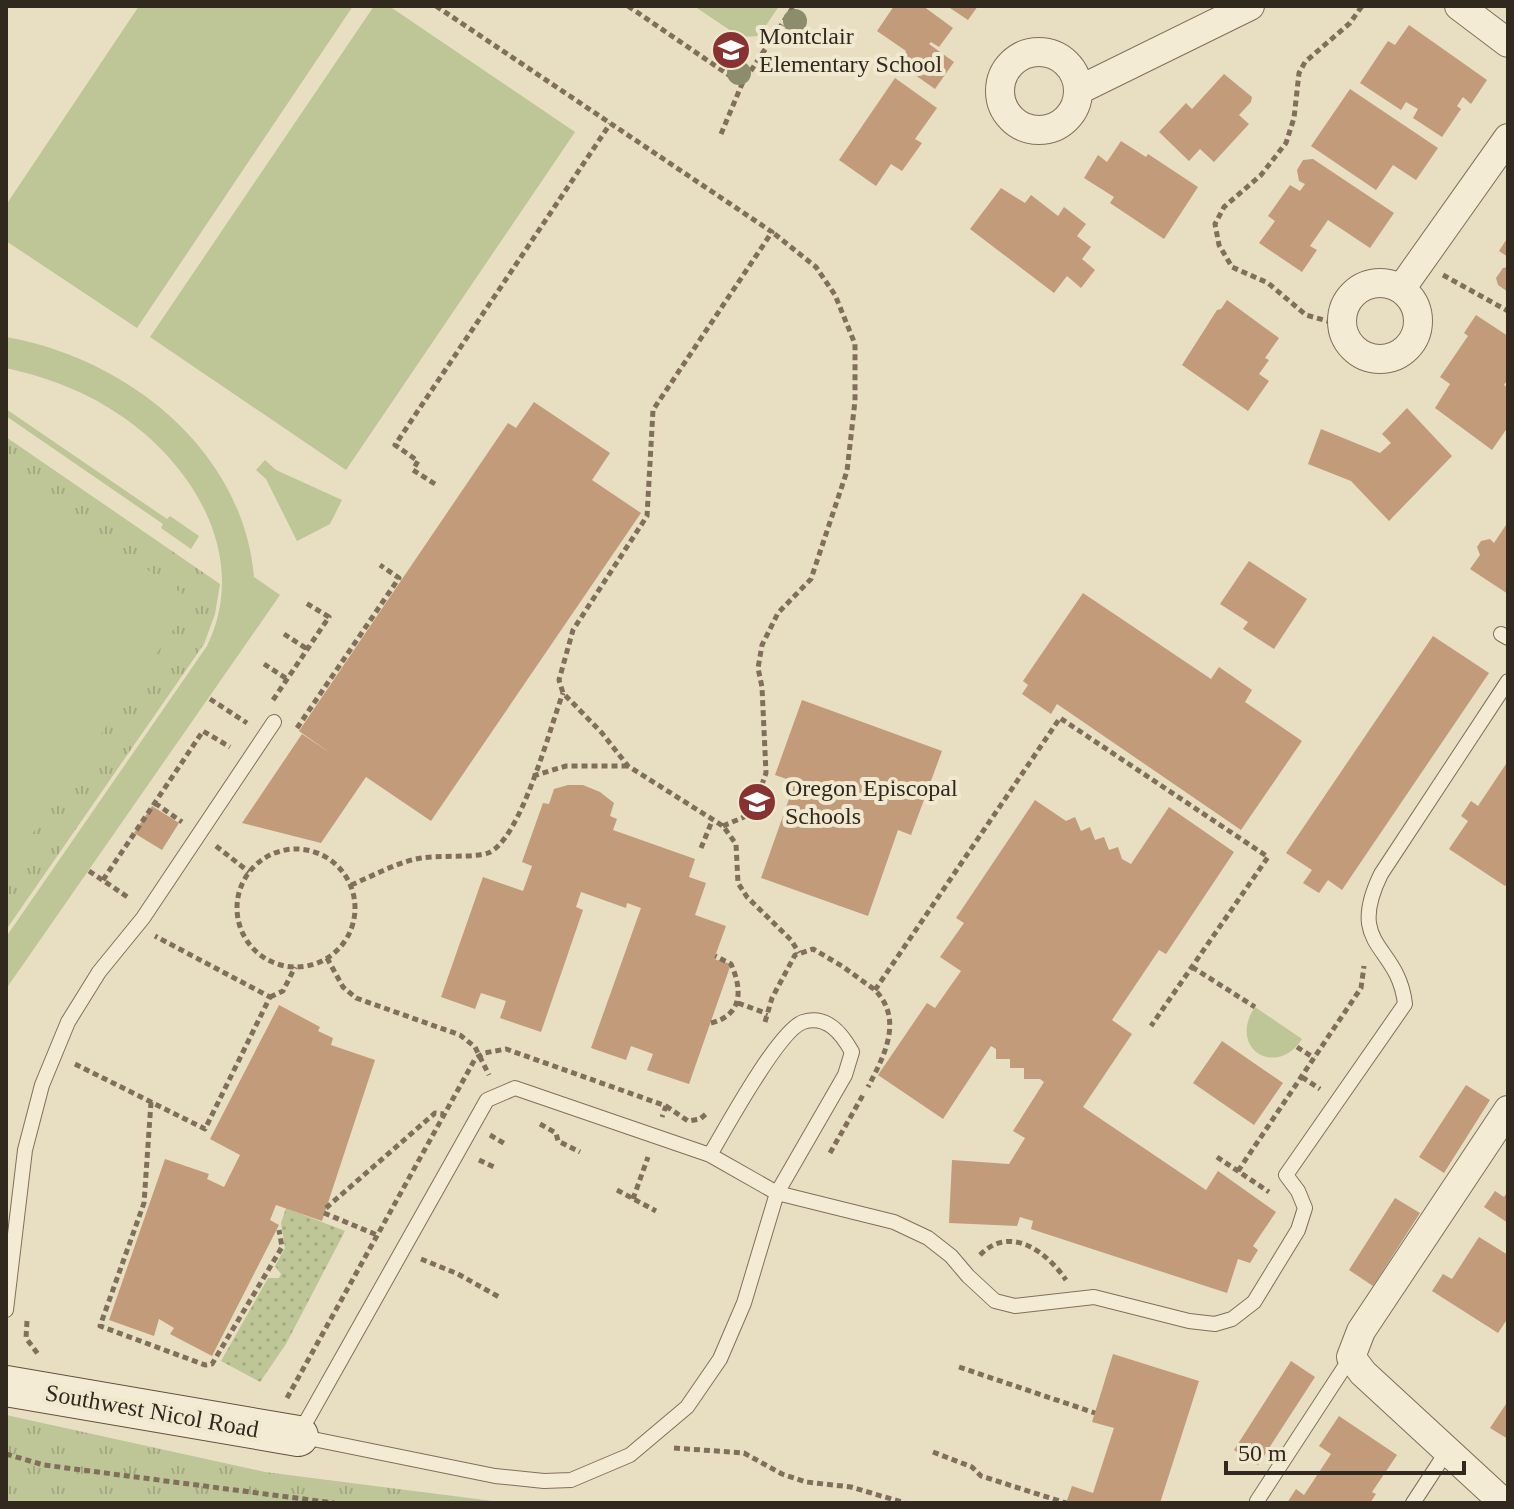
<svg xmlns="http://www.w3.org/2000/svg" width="1514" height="1509" font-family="Georgia,serif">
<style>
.grass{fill:url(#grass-tufts)}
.park{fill:url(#park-dots)}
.pitch{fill:#bec597}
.building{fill:#c29b7b}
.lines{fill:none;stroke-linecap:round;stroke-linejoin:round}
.lane-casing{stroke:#80705b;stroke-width:16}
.street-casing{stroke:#80705b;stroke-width:30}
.secondary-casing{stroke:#62513e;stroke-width:42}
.path{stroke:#80705b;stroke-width:5;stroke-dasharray:6 4;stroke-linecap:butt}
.lane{stroke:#f4ebd4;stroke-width:14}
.street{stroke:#f4ebd4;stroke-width:28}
.secondary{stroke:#f4ebd4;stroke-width:40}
.tree{fill:#8c8d6c}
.labels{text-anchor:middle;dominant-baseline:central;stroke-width:8;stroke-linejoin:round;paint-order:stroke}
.poi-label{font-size:24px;fill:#31281e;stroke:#f1e8d0;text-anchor:start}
.street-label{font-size:24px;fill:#31281e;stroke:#f1e8d0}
</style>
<defs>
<pattern id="grass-tufts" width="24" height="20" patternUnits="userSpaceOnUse" patternTransform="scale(2)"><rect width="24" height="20" fill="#bec597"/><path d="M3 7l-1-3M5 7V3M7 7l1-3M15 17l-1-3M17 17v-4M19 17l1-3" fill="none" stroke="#a4a982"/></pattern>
<pattern id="park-dots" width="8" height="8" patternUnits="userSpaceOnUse" patternTransform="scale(2)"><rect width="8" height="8" fill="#bec597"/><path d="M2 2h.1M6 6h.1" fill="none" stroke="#a4a982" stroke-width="1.8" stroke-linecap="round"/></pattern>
</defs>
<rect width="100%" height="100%" fill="#e8dec2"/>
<path class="grass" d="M6 437 220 584 215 614 204 644 6 930Z
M6 1415 265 1472 508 1503H6Z"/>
<path class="park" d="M286 1208 345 1231 286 1344 260 1382 221 1361 268 1278H279L281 1274 275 1266 285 1248 281 1223Z"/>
<path class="pitch" d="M139 6H353L137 328 6 241V205Z
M374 6H389L575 132 346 470 150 337Z
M694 6H779L759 36 740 37Z
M6 337C126 358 243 449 254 577L280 595 6 989V937L207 646C252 554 189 456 109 408 77 388 42 376 6 368Z
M6 409 167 519 170 516 199 536 191 549 161 528 163 524 6 416Z
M265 460 276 470 342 500 330 524 297 541 266 479 256 470Z
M6 472 193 601 6 872Z
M1255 1007 1302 1039C1276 1079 1227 1048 1255 1007Z"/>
<path class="building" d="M894 6H923L953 28 939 47 931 42 929 44 954 62 935 89 898 63 906 51 877 31Z
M947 6H978L968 20Z
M1409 25 1487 80 1471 104 1463 97 1457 106 1461 109 1442 137 1413 118 1418 109 1406 102 1401 110 1360 83 1388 41 1395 45Z
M1224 74 1252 97 1251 102 1239 115 1249 124 1214 162 1200 149 1189 161 1159 132 1186 103 1192 109Z
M895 78 937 108 915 139 922 143 902 171 891 164 876 186 839 160Z
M1350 89 1438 148 1416 180 1393 165 1376 190 1311 146Z
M1121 141 1146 157 1148 154 1198 187 1164 239 1110 203 1114 197 1084 178 1098 155 1107 162Z
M1313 159 1394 213 1370 248 1328 220 1310 246 1317 250 1302 272 1259 243 1275 221 1268 216 1290 185 1300 191 1305 184 1299 181 1297 170 1303 160Z
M1001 188 1025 203 1031 195 1058 216 1064 207 1086 224 1077 236 1091 247 1082 259 1095 270 1081 288 1067 276 1054 293 970 229Z
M1508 237V257L1499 251Z
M1508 267V292L1498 285 1496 278 1503 268Z
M1227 300 1279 338 1265 358 1269 360 1259 374 1269 381 1248 411 1182 365 1217 310 1221 309Z
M1476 315 1508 336V379L1504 385 1508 388V427L1492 450 1435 408 1450 384 1440 377 1468 336 1464 333Z
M534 402 610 453 592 480 641 513 431 821 366 777 321 843 242 823 302 734 333 755 299 731 508 423 516 428Z
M1407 408 1452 456 1389 521 1351 481 1308 464 1321 429 1380 453 1391 443 1382 434Z
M1508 522V594L1470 569 1480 555 1477 547 1481 541 1490 539 1494 543Z
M1249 561 1307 599 1274 649 1243 629 1248 622 1220 604Z
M1083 593 1211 679 1219 667 1252 690 1245 702 1302 741 1241 830 1057 704 1051 714 1022 694 1028 685 1023 681Z
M1433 636 1489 673 1342 890 1328 880 1319 893 1303 883 1312 870 1286 853Z
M802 700 942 751 911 835 898 830 868 916 761 878 795 782 775 775Z
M1508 761V881L1505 886 1449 849 1468 821 1461 816 1471 801 1478 806Z
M568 785H583L600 792 614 803 610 816 617 819 613 830 695 859 689 877 706 883 695 915 726 926 714 959 731 964 689 1084 647 1070 653 1054 631 1046 626 1060 591 1048 641 908 627 903 626 908 581 892 576 907 583 910 541 1032 500 1018 506 1001 481 993 475 1009 441 997 483 877 523 891 532 866 522 862 543 803 549 804 554 789Z
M1035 800 1066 821 1075 817 1081 831 1090 827 1095 840 1104 837 1109 850 1118 847 1122 859 1131 864 1169 807 1234 852 1166 954 1159 950 1112 1020 1132 1034 1083 1107 1206 1190 1218 1171 1276 1212 1253 1246 1258 1250 1250 1263 1238 1259 1227 1293 1031 1229 1033 1221 1020 1217 1017 1226 949 1223 952 1160 1009 1164 1025 1138 1013 1131 1044 1082 1040 1079H1024V1068H1010V1059H996V1049L991 1046 943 1119 878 1075 927 1003 935 1008 961 971 940 957 964 923 956 918Z
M152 806 179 823 162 850 134 833Z
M279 1005 320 1027 318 1031 333 1038 331 1045 375 1060 322 1221 276 1205 270 1220 279 1225 212 1356 170 1334 174 1328 159 1319 154 1336 109 1320 165 1159 209 1174 207 1179 224 1187 240 1155 210 1139Z
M1222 1041 1283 1083 1254 1125 1193 1083Z
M1466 1085 1490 1100 1444 1173 1419 1157Z
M1495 1191 1504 1197 1508 1191V1223L1484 1207Z
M1395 1198 1420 1213 1373 1286 1349 1270Z
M1479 1237 1508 1255V1318L1498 1333 1432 1291 1443 1274 1452 1279Z
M1113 1354 1199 1381 1160 1503H1066L1072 1486 1093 1493 1114 1428 1092 1422Z
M1291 1361 1315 1377 1258 1465 1234 1450Z
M1508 1401V1439L1490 1428Z
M1339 1416 1397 1455 1372 1492 1376 1494 1370 1503H1287L1296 1489 1304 1495 1331 1454 1319 1446Z"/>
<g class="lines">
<g class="lane-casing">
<path id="lane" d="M1501 634 1508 638
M710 1155C725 1129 779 1030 803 1022 827 1014 842 1034 852 1052L845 1075 777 1193 744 1303 720 1359 687 1407 630 1455 571 1480 544 1481 495 1476 298 1436 487 1100 515 1088 710 1155 777 1193 894 1222 928 1238 951 1256 968 1276 995 1301 1015 1306 1094 1297 1189 1321 1215 1324 1232 1319 1254 1302 1298 1230 1305 1208 1298 1191 1286 1175 1405 1004C1398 943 1345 948 1381 874L1508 681
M6 1310 25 1150 42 1085 68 1022 99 972 143 918 274 722
M1257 1501 1351 1357
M1413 1503 1447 1451"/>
</g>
<g class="street-casing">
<path id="street" d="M1459 6 1508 43
M1000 91a39 39 0 1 1 78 0a39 39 0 1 1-78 0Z
M1079 90 1250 6
M1342 321a38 38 0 1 1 76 0a38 38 0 1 1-76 0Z
M1401 289 1508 138
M1504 1503 1363 1373 1351 1357 1361 1331 1508 1110"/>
</g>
<g class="secondary-casing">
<path id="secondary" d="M6 1386 298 1436"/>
</g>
<path class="path" d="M436 6 772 232 653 410 647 516 573 630 559 680 563 693 602 733 628 766 723 826 736 844 738 883 747 897 791 940 799 953
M628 6 742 84
M721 134 742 84 794 6
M1443 275 1508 311
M1342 325 1306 315 1268 283 1232 267 1219 245 1215 224 1224 207 1261 175 1286 143 1294 118 1299 73 1305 62 1350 23 1362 6
M435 484 413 470 418 461 395 445 610 124
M284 634 307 649
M264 664 287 679
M210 699 247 723
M273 700 329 617 306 603
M297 728 399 578 380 565
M533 776 566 766H627
M155 803 182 822
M723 826 744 817 754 807 766 773 762 687 758 668 762 645 778 613 811 579 847 471 855 401V344L835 295 816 267 772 232
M216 846 249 872
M701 848 712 821
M237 908a59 59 0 1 1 118 0a59 59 0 1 1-118 0Z
M89 871 129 898
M103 880 203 731 230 747
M351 885C373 876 397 862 421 858 439 855 474 858 488 853 521 840 550 727 563 693
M327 958 343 987 356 998 460 1035 475 1047 489 1075
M1192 967 1255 1007
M875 990 1060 718 1268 857 1151 1026
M270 997 283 991 295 967
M738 1003 768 1014
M765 1022 772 998 795 955 813 949 842 966 875 990C904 1020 884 1056 868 1087
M711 1023C742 1015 743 991 731 964L715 956
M1297 1047 1314 1058
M75 1064 205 1129 270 997 155 936
M1302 1077 1320 1089
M151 1102 144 1203 100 1326 205 1365 212 1364 282 1247 279 1230
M666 1106 688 1121 700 1119 706 1114
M540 1124 556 1133 558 1141 580 1152
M490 1135 507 1145
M830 1153 863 1095
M1217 1157 1269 1192
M479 1160 496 1168
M1238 1171 1361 988 1364 966
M617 1190 656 1211
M633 1199 648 1157
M326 1208 435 1113 444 1114
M324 1213 377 1235
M980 1255C1010 1224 1047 1252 1066 1280
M421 1259 458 1274 499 1297
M27 1321 26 1338 38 1354
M959 1367 1095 1413
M287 1398 475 1059 484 1053 506 1049 666 1106 662 1117
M674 1448 744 1453 782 1474 806 1482 851 1487 905 1503
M933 1452 972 1467 981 1476 1066 1503
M6 1454 44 1465 334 1503"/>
<use href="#lane" class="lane"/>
<use href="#street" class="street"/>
<use href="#secondary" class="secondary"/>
</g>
<g class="tree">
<circle cx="795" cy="21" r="12"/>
<circle cx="739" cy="73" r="12"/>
</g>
<defs>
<g id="school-disc" transform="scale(2)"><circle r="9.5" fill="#883332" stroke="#f1e8d0"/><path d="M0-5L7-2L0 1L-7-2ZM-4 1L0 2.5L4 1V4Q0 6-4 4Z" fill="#fff"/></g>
</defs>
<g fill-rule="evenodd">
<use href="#school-disc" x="731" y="50"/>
<use href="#school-disc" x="757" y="802"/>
</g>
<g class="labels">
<g class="poi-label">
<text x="759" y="36">Montclair<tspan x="759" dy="28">Elementary School</tspan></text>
<text x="785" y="788">Oregon Episcopal<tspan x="785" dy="28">Schools</tspan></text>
</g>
<g class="street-label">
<text transform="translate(152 1411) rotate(10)">Southwest Nicol Road</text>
</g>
</g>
<rect width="1514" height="1509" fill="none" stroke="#31281e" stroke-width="16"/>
<path d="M1226 1461v12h238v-12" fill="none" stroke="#31281e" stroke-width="4"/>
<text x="1238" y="1461" font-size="24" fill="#31281e" stroke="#f1e8d0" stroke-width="6" paint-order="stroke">50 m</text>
</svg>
